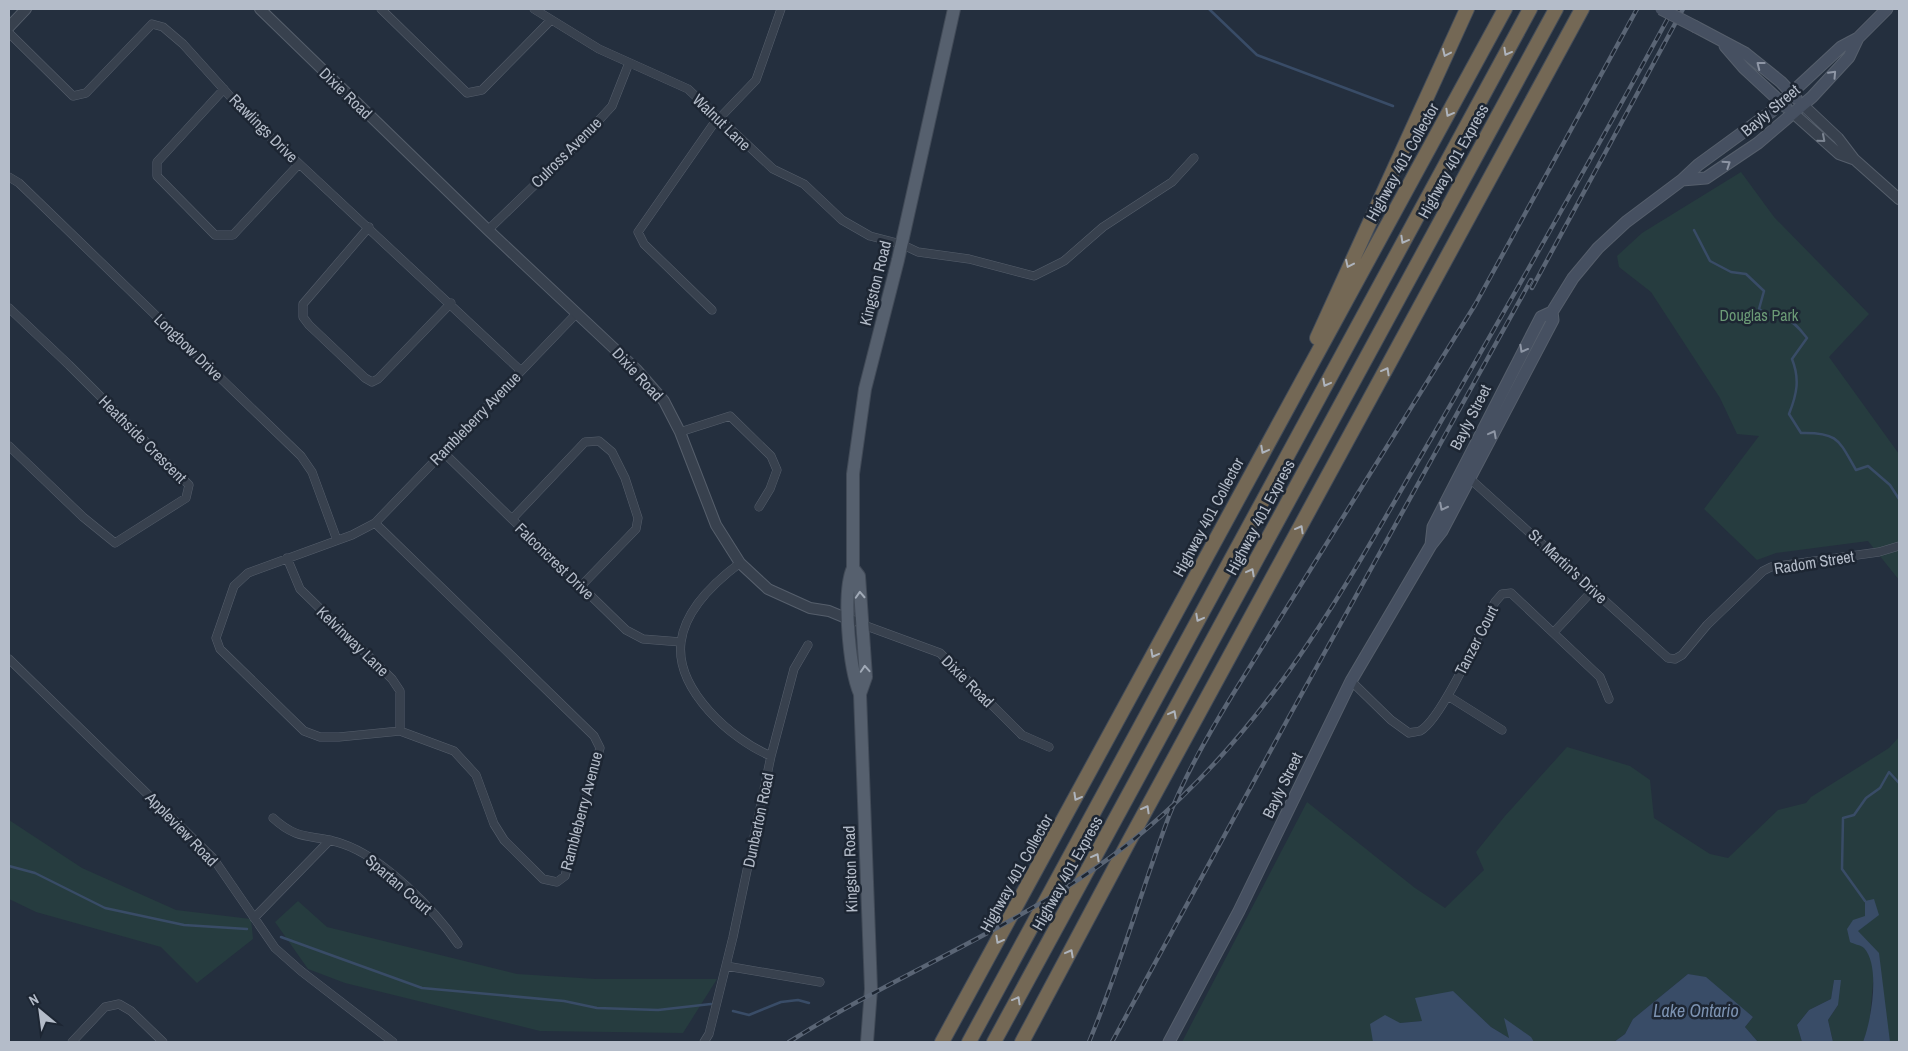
<svg xmlns="http://www.w3.org/2000/svg" width="1908" height="1051" font-family="'Archivo Narrow',sans-serif">
<style>
.green{fill:#263c3f}
.water{fill:#394c67}
.lines{fill:none;stroke-linecap:round;stroke-linejoin:round}
.stream{stroke:#394c67;stroke-width:2.5}
.minor-casing{stroke:#565f6c;stroke-width:9}
.tertiary-casing{stroke:#565f6c;stroke-width:12}
.secondary-casing{stroke:#565f6c;stroke-width:13}
.primary-casing{stroke:#414a57;stroke-width:14}
.motorway-casing{stroke:#434c59;stroke-width:16}
.minor{stroke:#38414e;stroke-width:8}
.tertiary{stroke:#38414e;stroke-width:10}
.secondary{stroke:#465061;stroke-width:11}
.primary{stroke:#56606e;stroke-width:12}
.motorway{stroke:#746855;stroke-width:14}
.rail-casing{stroke:#5a6575;stroke-width:4.5}
.rail{stroke:#1d2633;stroke-width:2.5;stroke-dasharray:8;stroke-linecap:butt}
.secondary-bridge-casing{stroke:#565f6c;stroke-width:13;stroke-linecap:butt}
.secondary-bridge{stroke:#465061;stroke-width:11}
.oneway{stroke:#aeb4bd}
.oneway2{stroke:#8e96a5}
.oneway3{stroke:#7c8592}
.oneway4{stroke:#a1aab7}
.labels{text-anchor:middle;dominant-baseline:central;stroke-width:5;stroke-linejoin:round;paint-order:stroke}
.street-label{font-size:16px;fill:#b4bcc9;stroke:#1d2633}
.park-label{font-size:16px;fill:#6b9a76;stroke:#1d2633}
.water-label{font-size:18px;font-style:italic;fill:#7c92b1;stroke:#1d2633}
</style>
<rect width="100%" height="100%" fill="#242f3e"/>
<path class="green" d="M1741 172 1774 217 1869 314 1829 357 1899 454V580L1868 541 1776 553 1757 560 1704 509 1759 436 1737 434 1720 398 1651 292 1619 267 1617 256 1642 233Z
M1899 737V1042H1873L1874 972 1869 1027 1863 1042H1833L1828 1020 1838 1005 1834 980 1831 999 1809 1010 1797 1025 1802 1042H1758L1745 1027 1753 1017 1706 978 1688 974 1633 1019 1625 1034 1614 1042H1515L1491 1027 1452 991 1423 1021 1400 1023 1386 1042H1182L1307 802 1415 888 1445 908 1484 870 1476 852 1505 816 1567 747 1630 766 1650 780 1654 818 1710 854 1728 858 1778 810 1806 803 1811 797 1889 748Z
M9 820 82 868 176 910 251 919 253 939 197 983 161 947 36 912 9 899Z
M298 901 327 927 517 974 596 979H717L683 1033 540 1031 345 983 308 969 275 922Z"/>
<path class="water" d="M1874 899 1879 915 1858 931 1879 953 1890 1042H1863C1871 1022 1881 966 1864 948 1861 945 1853 944 1850 942L1847 929 1853 920 1865 916V901Z
M1688 974 1706 977 1753 1017 1745 1027 1758 1042H1614L1625 1034 1633 1019Z
M1834 980H1841L1838 1005 1828 1020 1833 1042H1802L1797 1025 1809 1010 1831 999Z
M1453 991 1491 1027 1509 1038 1504 1018 1531 1037 1534 1042H1373L1370 1024 1385 1015 1400 1023 1422 1021 1415 998Z"/>
<g class="lines">
<path class="stream" d="M1209 9 1257 55 1393 106
M1694 230 1710 261 1731 272 1746 274 1764 291 1759 309C1768 317 1775 315 1786 319 1795 322 1801 331 1807 338L1792 359C1800 379 1797 394 1789 414L1801 433C1839 432 1839 441 1856 470L1868 466 1890 485 1899 499
M9 866 35 873 105 908 184 925 247 929
M1865 901 1842 869 1843 818 1854 815 1866 798 1880 788 1889 772 1899 783
M281 937 422 988 564 1001 597 1008 658 1010 711 1004
M733 1011 749 1015 781 1002 798 1000 809 1003"/>
<g class="minor-casing">
<path id="minor" d="M381 9 467 93 482 90 551 20
M534 9 599 49 688 89 773 169 804 184 842 220 870 236 901 244 918 252 969 259 1034 276 1064 261 1103 227 1172 182 1194 158
M9 33 73 96 86 93 152 24 163 27 183 44 247 115 520 370
M224 89 157 162V176L215 235H233L299 164
M9 177 19 183 301 456 312 472 337 540
M369 227 303 304V317L309 325 365 378 372 382 378 379 451 303
M488 230 578 143 612 106 629 63
M9 308 69 365 189 485 186 498 115 543 83 517 9 446
M712 310 644 244 638 232 712 126 756 80 781 9
M680 432 730 416 771 456 777 470 770 489 759 507
M443 452 626 630 643 639 681 642
M1467 476 1668 658 1675 659 1682 655 1707 625 1763 571 1771 567 1879 552 1899 546
M512 519 585 442 599 441 612 452 625 478 638 518 636 529 582 585
M375 523 594 736 600 748 565 876 557 882 543 879 504 840 494 824 476 775 454 751 400 731 339 737H320L304 731 220 649 216 638 234 586 248 573 352 535 375 523 576 314
M287 558 300 589 392 679 400 691V731
M740 563C716 581 685 610 681 642 675 690 732 740 771 756
M861 624 940 653 1022 735 1049 747
M1554 632 1594 589
M9 659 213 858 275 948 301 971 393 1042
M1351 681 1391 720 1409 733C1412 732 1417 732 1420 731 1442 719 1482 628 1495 602L1502 594 1511 593 1600 677 1609 699
M1448 696 1502 730
M273 818C300 843 313 833 343 844 382 857 435 910 458 944
M254 918 330 840
M726 966 820 982
M72 1042 105 1007 119 1004 131 1011 163 1042
M704 1042 709 1034 733 937 771 756 794 669 808 645"/>
</g>
<g class="tertiary-casing">
<path id="tertiary" d="M260 9 488 230 636 369 664 401 680 432 716 525 740 563 768 589 810 608 829 611 853 621
M9 27 26 9
M1803 105 1838 138 1854 159 1899 199
M1793 113 1839 154 1853 159"/>
</g>
<g class="secondary-casing">
<path id="secondary" d="M1696 27 1745 53 1781 82 1796 98
M1725 46 1744 68 1786 107
M1682 180 1706 178 1758 143 1812 97 1849 57 1858 38 1887 9
M1431 545 1433 527 1541 317 1552 312 1573 278 1598 248 1626 222 1682 180 1698 165 1772 111 1841 47 1858 38
M1169 1042 1239 911 1351 681 1431 545 1442 531 1553 320 1552 312"/>
</g>
<g class="primary-casing">
<path id="primary" d="M853 568 859 576 866 677 860 694
M867 1042 871 989 860 694C849 668 842 592 853 568V474L865 389 898 260 954 9"/>
</g>
<g class="motorway-casing">
<path id="motorway" d="M1317 338 1467 9
M942 1042 1505 9
M969 1042 1530 9
M994 1042 1556 9
M1022 1042 1128 843 1582 9"/>
</g>
<use href="#minor" class="minor"/>
<use href="#tertiary" class="tertiary"/>
<use href="#secondary" class="secondary"/>
<use href="#primary" class="primary"/>
<use href="#motorway" class="motorway"/>
<g class="rail-casing">
<path id="rail" d="M1532 288 1683 9
M789 1042C905 968 1037 921 1144 831 1277 719 1346 584 1432 437 1514 295 1595 153 1673 9
M1089 1042C1120 968 1141 891 1169 816 1186 773 1209 733 1233 694L1475 305 1637 9
M1112 1042 1290 715 1531 280"/>
</g>
<use href="#rail" class="rail"/>
<g class="secondary-bridge-casing">
<path id="secondary-bridge" d="M1661 9 1696 27"/>
</g>
<use href="#secondary-bridge" class="secondary-bridge"/>
</g>
<defs><path id="oneway-chevron" d="M-2-3.5L2.5 0L-2 3.5" fill="none" stroke-width="1.6" stroke-linecap="round" stroke-linejoin="round" transform="scale(1.25)"/></defs>
<g class="oneway">
<use href="#oneway-chevron" transform="translate(1507 52) rotate(119)"/>
<use href="#oneway-chevron" transform="translate(1446 53) rotate(115)"/>
<use href="#oneway-chevron" transform="translate(1449 113) rotate(119)"/>
<use href="#oneway-chevron" transform="translate(1404 240) rotate(119)"/>
<use href="#oneway-chevron" transform="translate(1349 264) rotate(115)"/>
<use href="#oneway-chevron" transform="translate(1386 371) rotate(-61)"/>
<use href="#oneway-chevron" transform="translate(1326 383) rotate(118)"/>
<use href="#oneway-chevron" transform="translate(1264 450) rotate(118)"/>
<use href="#oneway-chevron" transform="translate(1300 529) rotate(-61)"/>
<use href="#oneway-chevron" transform="translate(1251 572) rotate(-62)"/>
<use href="#oneway-chevron" transform="translate(1199 618) rotate(118)"/>
<use href="#oneway-chevron" transform="translate(1154 654) rotate(118)"/>
<use href="#oneway-chevron" transform="translate(1173 714) rotate(-62)"/>
<use href="#oneway-chevron" transform="translate(1077 797) rotate(119)"/>
<use href="#oneway-chevron" transform="translate(1146 809) rotate(-61)"/>
<use href="#oneway-chevron" transform="translate(1096 857) rotate(-61)"/>
<use href="#oneway-chevron" transform="translate(999 940) rotate(119)"/>
<use href="#oneway-chevron" transform="translate(1070 953) rotate(-62)"/>
<use href="#oneway-chevron" transform="translate(1017 1000) rotate(-61)"/>
</g>
<g class="oneway2">
<use href="#oneway-chevron" transform="translate(1760 65) rotate(-142)"/>
<use href="#oneway-chevron" transform="translate(1833 74) rotate(-47)"/>
<use href="#oneway-chevron" transform="translate(1727 164) rotate(-34)"/>
<use href="#oneway-chevron" transform="translate(1523 349) rotate(119)"/>
<use href="#oneway-chevron" transform="translate(1493 434) rotate(-62)"/>
<use href="#oneway-chevron" transform="translate(1443 507) rotate(117)"/>
</g>
<use class="oneway3" href="#oneway-chevron" transform="translate(1822 139) rotate(41)"/>
<g class="oneway4">
<use href="#oneway-chevron" transform="translate(860 595) rotate(-93)"/>
<use href="#oneway-chevron" transform="translate(865 669) rotate(-94)"/>
</g>
<g class="labels">
<g class="street-label">
<text transform="translate(346 93) rotate(44)">Dixie Road</text>
<text transform="translate(1770 110) rotate(-40)">Bayly Street</text>
<text transform="translate(722 122) rotate(44)">Walnut Lane</text>
<text transform="translate(264 128) rotate(45)">Rawlings Drive</text>
<text transform="translate(566 152) rotate(-45)">Culross Avenue</text>
<text transform="translate(1453 161) rotate(-61)">Highway 401 Express</text>
<text transform="translate(1402 162) rotate(-61)">Highway 401 Collector</text>
<text transform="translate(875 283) rotate(-76)">Kingston Road</text>
<text transform="translate(189 347) rotate(44)">Longbow Drive</text>
<text transform="translate(638 374) rotate(47)">Dixie Road</text>
<text transform="translate(1470 417) rotate(-63)">Bayly Street</text>
<text transform="translate(475 418) rotate(-46)">Rambleberry Avenue</text>
<text transform="translate(143 439) rotate(45)">Heathside Crescent</text>
<text transform="translate(1208 517) rotate(-62)">Highway 401 Collector</text>
<text transform="translate(1260 517) rotate(-62)">Highway 401 Express</text>
<text transform="translate(555 561) rotate(44)">Falconcrest Drive</text>
<text transform="translate(1814 562) rotate(-9)">Radom Street</text>
<text transform="translate(1568 566) rotate(43)">St. Martin's Drive</text>
<text transform="translate(1476 640) rotate(-63)">Tanzer Court</text>
<text transform="translate(353 641) rotate(44)">Kelvinway Lane</text>
<text transform="translate(968 681) rotate(45)">Dixie Road</text>
<text transform="translate(1282 785) rotate(-64)">Bayly Street</text>
<text transform="translate(581 811) rotate(-75)">Rambleberry Avenue</text>
<text transform="translate(758 820) rotate(-78)">Dunbarton Road</text>
<text transform="translate(182 829) rotate(46)">Appleview Road</text>
<text transform="translate(850 869) rotate(-92)">Kingston Road</text>
<text transform="translate(1016 873) rotate(-61)">Highway 401 Collector</text>
<text transform="translate(1067 873) rotate(-61)">Highway 401 Express</text>
<text transform="translate(399 884) rotate(41)">Spartan Court</text>
</g>
<g class="park-label">
<text x="1759" y="315">Douglas Park</text>
</g>
<g class="water-label">
<text x="1696" y="1010">Lake Ontario</text>
</g>
</g>
<rect width="1908" height="1051" fill="none" stroke="#b4bcc9" stroke-width="20"/>
<g transform="translate(40 1011) rotate(331)" stroke="#1d2633" stroke-width="4" paint-order="stroke">
<path d="M0-4L9 19L0 12L-9 19Z" fill="#b4bcc9"/>
<text y="-8" font-size="14" font-weight="bold" text-anchor="middle" fill="#b4bcc9">N</text>
</g>
</svg>
